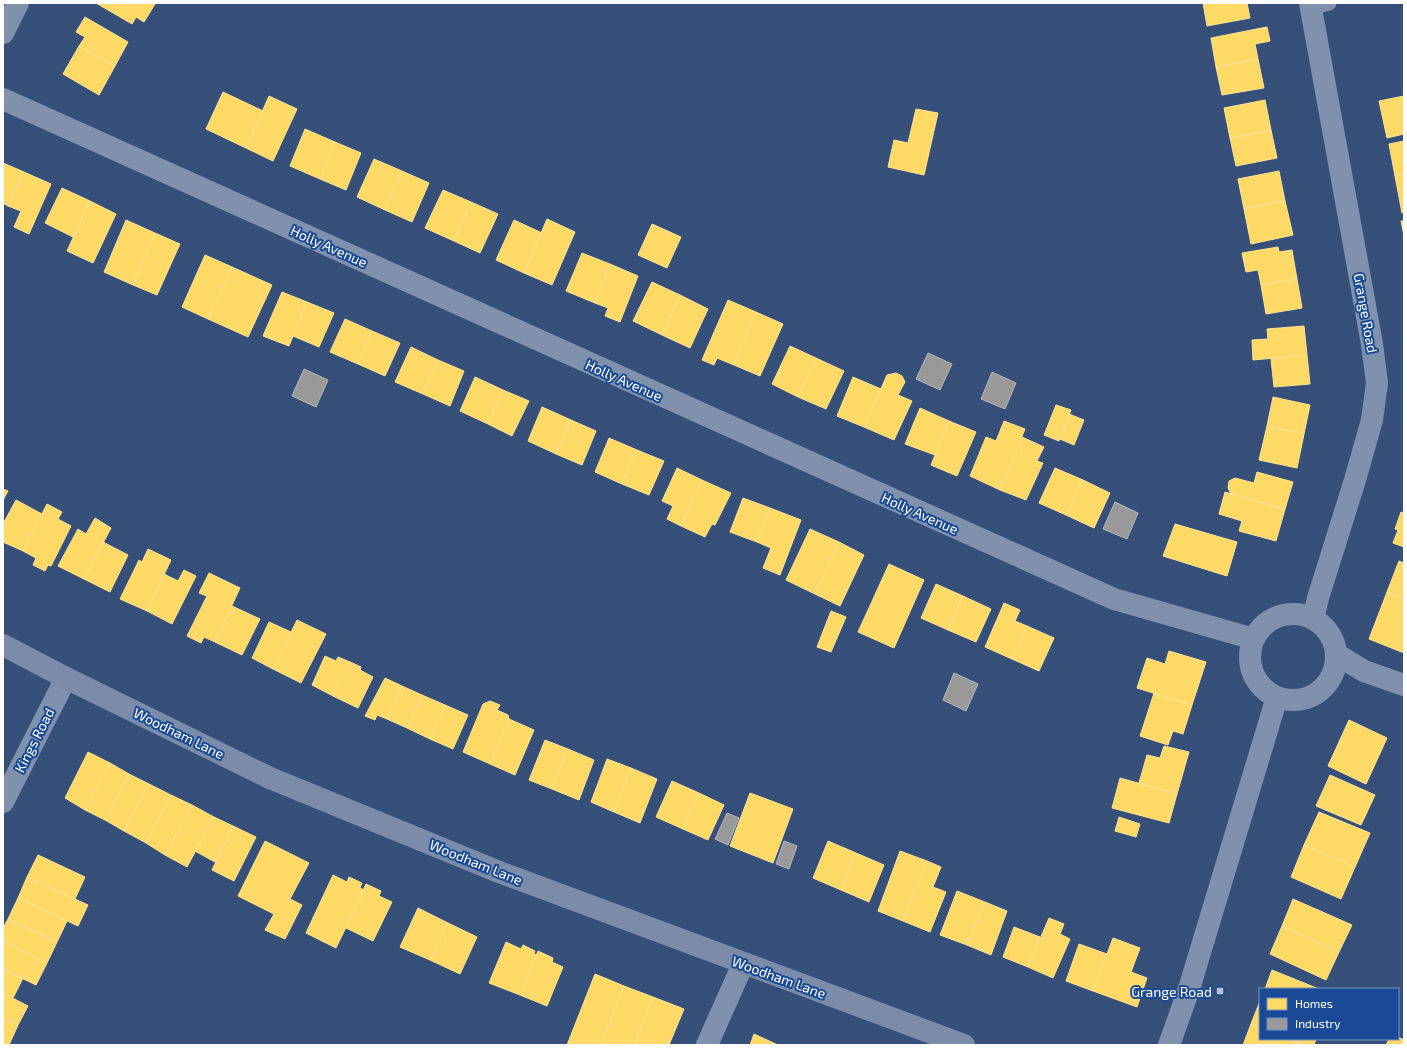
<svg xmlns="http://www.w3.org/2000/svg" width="1407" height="1048" font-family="'Exo 2',sans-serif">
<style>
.homes{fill:#ffd966;stroke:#ffe494}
.industry{fill:#999;stroke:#b8b8b8}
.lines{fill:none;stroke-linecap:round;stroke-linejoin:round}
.lane{stroke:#8091ad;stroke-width:15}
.street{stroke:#8091ad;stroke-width:22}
.secondary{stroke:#7a8ca9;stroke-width:22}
.poi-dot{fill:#b9c2d0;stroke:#1a4a96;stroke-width:1.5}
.labels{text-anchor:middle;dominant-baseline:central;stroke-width:4;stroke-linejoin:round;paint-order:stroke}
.street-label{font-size:14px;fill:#fff;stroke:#1a4a96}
.poi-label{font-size:14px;fill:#fff;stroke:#1a4a96;text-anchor:end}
</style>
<rect width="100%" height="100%" fill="#36507a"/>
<path class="homes" d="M96 3H153L155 4 144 22 136 17 132 24Z
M1203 3H1247L1250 18 1207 26Z
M85 17 128 42 115 66 79 46 85 37 76 32Z
M1267 27 1270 41 1255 44 1258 59 1216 67 1211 38Z
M79 46 115 66 99 95 63 74Z
M1258 59 1264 88 1222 95 1216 67Z
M223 92 263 111 246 148 206 129Z
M269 96 297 109 273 161 246 148Z
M1404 96V134L1387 138 1379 101Z
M1265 100 1271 130 1230 138 1224 108Z
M916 109 938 113 924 175 888 167 894 140 908 143Z
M305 129 335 142 320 179 290 166Z
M1271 130 1277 158 1236 166 1230 138Z
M1404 141V175L1395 176 1389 144Z
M335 142 361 153 346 190 320 179Z
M374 159 402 171 385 210 357 197Z
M3 163 24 172 8 206 3 203Z
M402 171 429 183 412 222 385 210Z
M1279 171 1285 201 1244 209 1238 179Z
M24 172 51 184 29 234 14 227 21 211 8 206Z
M1404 175V212L1402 213 1395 176Z
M62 188 90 201 73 237 45 223Z
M443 190 471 202 454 241 425 228Z
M90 201 116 214 93 263 67 251Z
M1285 201 1293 235 1251 244 1244 209Z
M471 202 498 214 480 253 454 241Z
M547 219 575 232 552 285 524 273Z
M126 220 155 233 133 285 104 272Z
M514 220 542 233 524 273 496 260Z
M1401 221H1404V236Z
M652 224 681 237 667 268 638 255Z
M155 233 180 244 157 295 133 285Z
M1278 247 1279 252 1292 250 1297 279 1261 285 1258 270 1246 272 1242 253Z
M582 253 610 264 595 303 566 291Z
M205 255 232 267 208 319 182 307Z
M610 264 638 276 620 322 605 316 608 308 595 303Z
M232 267 272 285 248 337 208 319Z
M1297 279 1302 308 1266 314 1261 285Z
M652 282 680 295 662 335 633 321Z
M282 292 307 302 289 346 263 336Z
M680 295 708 309 690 348 662 335Z
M728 300 756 312 734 365 717 358 714 365 702 360Z
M307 302 334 313 319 347 293 336Z
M756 312 783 324 760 376 734 365Z
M345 319 372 331 358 364 330 352Z
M1304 326 1307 355 1253 360 1252 340 1268 339 1267 329Z
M372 331 400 343 385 376 358 364Z
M790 346 816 358 798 397 772 384Z
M411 347 438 360 423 394 395 382Z
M1307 355 1310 384 1274 387 1271 359Z
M816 358 844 371 826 409 798 397Z
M438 360 464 371 450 406 423 394Z
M896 373 902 376 905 382 898 395 912 401 894 440 864 427 887 375Z
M475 377 503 390 488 424 460 411Z
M853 377 881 389 864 427 837 416Z
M503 390 529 401 512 436 488 424Z
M1273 397 1310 405 1304 434 1267 426Z
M1056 405 1071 410 1059 441 1044 435Z
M542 407 571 420 556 454 528 441Z
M920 408 949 421 935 455 905 444Z
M1069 414 1084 420 1074 445 1060 439Z
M571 420 596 431 582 465 556 454Z
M949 421 976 432 957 476 931 465Z
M1004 421 1025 429 1000 490 970 476 986 437 996 441Z
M1267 426 1304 434 1297 468 1259 460Z
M1022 437 1044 447 1037 461 1043 463 1026 500 1000 490Z
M609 438 637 450 622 484 595 472Z
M637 450 664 461 649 495 622 484Z
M677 468 702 480 681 526 667 519 673 506 662 501Z
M1055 468 1083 480 1066 515 1039 503Z
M1257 472 1293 482 1285 509 1231 494 1228 488 1229 481 1235 478 1254 483Z
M702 480 731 493 715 525 712 524 705 537 681 526Z
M1083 480 1110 493 1094 528 1066 515Z
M3 489 8 491 3 500Z
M1225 492 1285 509 1276 541 1239 531 1242 521 1219 514Z
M743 498 770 508 757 542 730 532Z
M16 500 42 514 23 551 3 542V524Z
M47 504 62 512 58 519 71 526 51 566 48 565 45 571 33 565 36 558 23 551Z
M770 508 801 520 780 575 763 568 771 548 757 542Z
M1401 512 1404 513V547L1393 543 1398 530 1395 529Z
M95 518 111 528 84 579 58 566 78 529 86 534Z
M1175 524 1237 542 1227 576 1163 556Z
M810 529 839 542 815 594 786 580Z
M103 542 128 555 110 592 84 579Z
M839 542 864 555 840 606 815 594Z
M148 549 171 560 147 611 120 599 139 560 142 562Z
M1399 561 1404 563V598L1387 592Z
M889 564 924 580 894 648 858 632Z
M184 570 196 576 172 624 147 611 164 574 178 581Z
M209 573 240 588 215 642 204 637 201 643 187 636 207 596 199 593Z
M936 584 963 596 948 630 921 618Z
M1387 592 1404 598V653L1369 639Z
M963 596 991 609 976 642 948 630Z
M1004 603 1020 610 1015 621 1027 626 1012 659 985 647Z
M232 606 260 619 242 655 215 642Z
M831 611 846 617 831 652 817 647Z
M297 620 326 634 301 683 273 669Z
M269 622 291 632 273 669 252 658Z
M1027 626 1054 638 1039 671 1012 659Z
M1169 651 1206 662 1192 705 1137 688 1147 658 1165 664Z
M325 656 336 661 338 657 350 662 333 696 312 685Z
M350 662 361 667 360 670 373 677 358 708 333 696Z
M385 678 402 686 387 719 377 715 375 720 365 716Z
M402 686 422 695 407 728 387 719Z
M1154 693 1192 705 1183 734 1173 731 1168 745 1140 736Z
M422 695 445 705 430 739 407 728Z
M490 701 500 705 497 710 508 715 509 719 490 764 463 752 483 704Z
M445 705 468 715 453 749 430 739Z
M509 719 534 730 515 775 490 764Z
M1349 720 1387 738 1366 784 1328 766Z
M545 740 568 749 552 789 529 780Z
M1164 746 1189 752 1177 794 1139 783 1147 755 1160 758Z
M568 749 594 760 579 800 552 789Z
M88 752 110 763 85 810 65 798Z
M607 759 631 768 614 812 591 802Z
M110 763 129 774 105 820 85 810Z
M631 768 657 779 640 823 614 812Z
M129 774 149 784 124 831 105 820Z
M1330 775 1375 795 1361 825 1316 806Z
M1120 778 1177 794 1169 823 1112 808Z
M672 781 699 793 683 829 656 817Z
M149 784 171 795 146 843 124 831Z
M699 793 724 805 708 840 683 829Z
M750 793 793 809 773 863 730 846Z
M171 795 192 805 165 855 146 843Z
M192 805 214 817 187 867 165 855Z
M1319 812 1370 833 1355 867 1304 845Z
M214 817 233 826 215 862 195 851Z
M1119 817 1140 824 1136 837 1115 831Z
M233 826 256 837 234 881 212 870Z
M265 841 309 863 290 899 302 905 285 939 265 930 274 914 238 896Z
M828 841 856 853 841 890 813 878Z
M1304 845 1355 867 1341 899 1291 877Z
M900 851 927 861 903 921 878 911Z
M856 853 884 865 869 902 841 890Z
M38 855 85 877 75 899 27 877Z
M927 861 941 867 933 887 946 892 930 932 903 921Z
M333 875 347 882 349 877 362 883 360 888 364 890 336 948 306 933Z
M27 877 88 905 78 926 18 898Z
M366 884 381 891 379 896 392 902 373 941 346 928Z
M957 891 985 902 967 945 940 935Z
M18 898 67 921 57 942 8 919Z
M1293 899 1352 925 1339 952 1282 926Z
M985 902 1007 911 991 955 967 945Z
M418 908 448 923 430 960 400 947Z
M1049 918 1064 924 1060 934 1070 939 1053 978 1028 967Z
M8 919 57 942 47 963 3 941V928Z
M448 923 477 937 460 974 430 960Z
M1282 926 1339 952 1326 980 1270 954Z
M1014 927 1040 937 1028 967 1003 957Z
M1113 938 1140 948 1131 972 1147 978 1137 1007 1093 991Z
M3 941 47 963 36 985 3 969Z
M506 942 521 949 523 945 535 951 534 954 537 955 520 995 489 983Z
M1079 944 1107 954 1093 991 1066 981Z
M538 951 553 958 552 962 563 967 547 1006 520 995Z
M3 969 23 978 13 998 3 993Z
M1272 970 1319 989H1265Z
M595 974 624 986 601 1045H567Z
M624 986 653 997 634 1045H601Z
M3 993 28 1006 18 1025 3 1018Z
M653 997 684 1009 669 1045H634Z
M1260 1001V1027L1251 1024Z
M3 1018 18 1025 9 1045 3 1044Z
M1251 1024 1260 1027V1039H1289L1304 1045H1243Z
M754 1034 778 1045H750Z
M1398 1037 1404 1040V1045H1386L1389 1039H1398Z
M1289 1039H1316L1314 1045H1304Z"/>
<path class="industry" d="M928 353 952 364 940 390 916 379Z
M304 369 328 380 316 407 292 396Z
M992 372 1016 383 1005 409 981 399Z
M1115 502 1138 513 1127 539 1103 529Z
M954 673 978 684 966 711 943 700Z
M727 813 739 818 728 845 715 839Z
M784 841 797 846 789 869 776 864Z"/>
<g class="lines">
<path class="lane" d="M1311 8 1329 3"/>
<path class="street" d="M1310 3 1372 344 1377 383 1372 420 1355 480 1318 598 1313 619
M3 33 18 3
M3 99 1114 599 1254 639
M1250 657a43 43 0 1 1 86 0a43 43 0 1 1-86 0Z
M1336 654 1364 671 1404 685
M3 802 66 678
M707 1045 743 964
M1169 1045 1189 989 1277 697"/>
<path class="secondary" d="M3 645 66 678 270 778 499 872 964 1045"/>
</g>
<rect class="poi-dot" x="1216" y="987" width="8" height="8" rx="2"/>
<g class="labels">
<g class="street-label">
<text transform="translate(329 246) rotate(24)">Holly Avenue</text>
<text transform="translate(1366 313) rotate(80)">Grange Road</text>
<text transform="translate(624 380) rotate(24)">Holly Avenue</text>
<text transform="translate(920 513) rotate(24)">Holly Avenue</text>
<text transform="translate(179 733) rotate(26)">Woodham Lane</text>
<text transform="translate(34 740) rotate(-63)">Kings Road</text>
<text transform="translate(476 862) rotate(22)">Woodham Lane</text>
<text transform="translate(779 977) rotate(20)">Woodham Lane</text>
</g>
<g class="poi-label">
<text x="1212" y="991">Grange Road</text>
</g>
</g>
<rect width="1407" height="1048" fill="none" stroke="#ffffff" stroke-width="8"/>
<rect x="1259" y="988" width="140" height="52" fill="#1a4a96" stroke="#7692c0"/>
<rect x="1267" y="998" width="20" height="12" fill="#ffd966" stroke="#7692c0"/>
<text x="1295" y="1008" font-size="12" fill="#ffffff">Homes</text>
<rect x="1267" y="1018" width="20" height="12" fill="#999999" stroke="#7692c0"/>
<text x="1295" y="1028" font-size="12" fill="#ffffff">Industry</text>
</svg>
